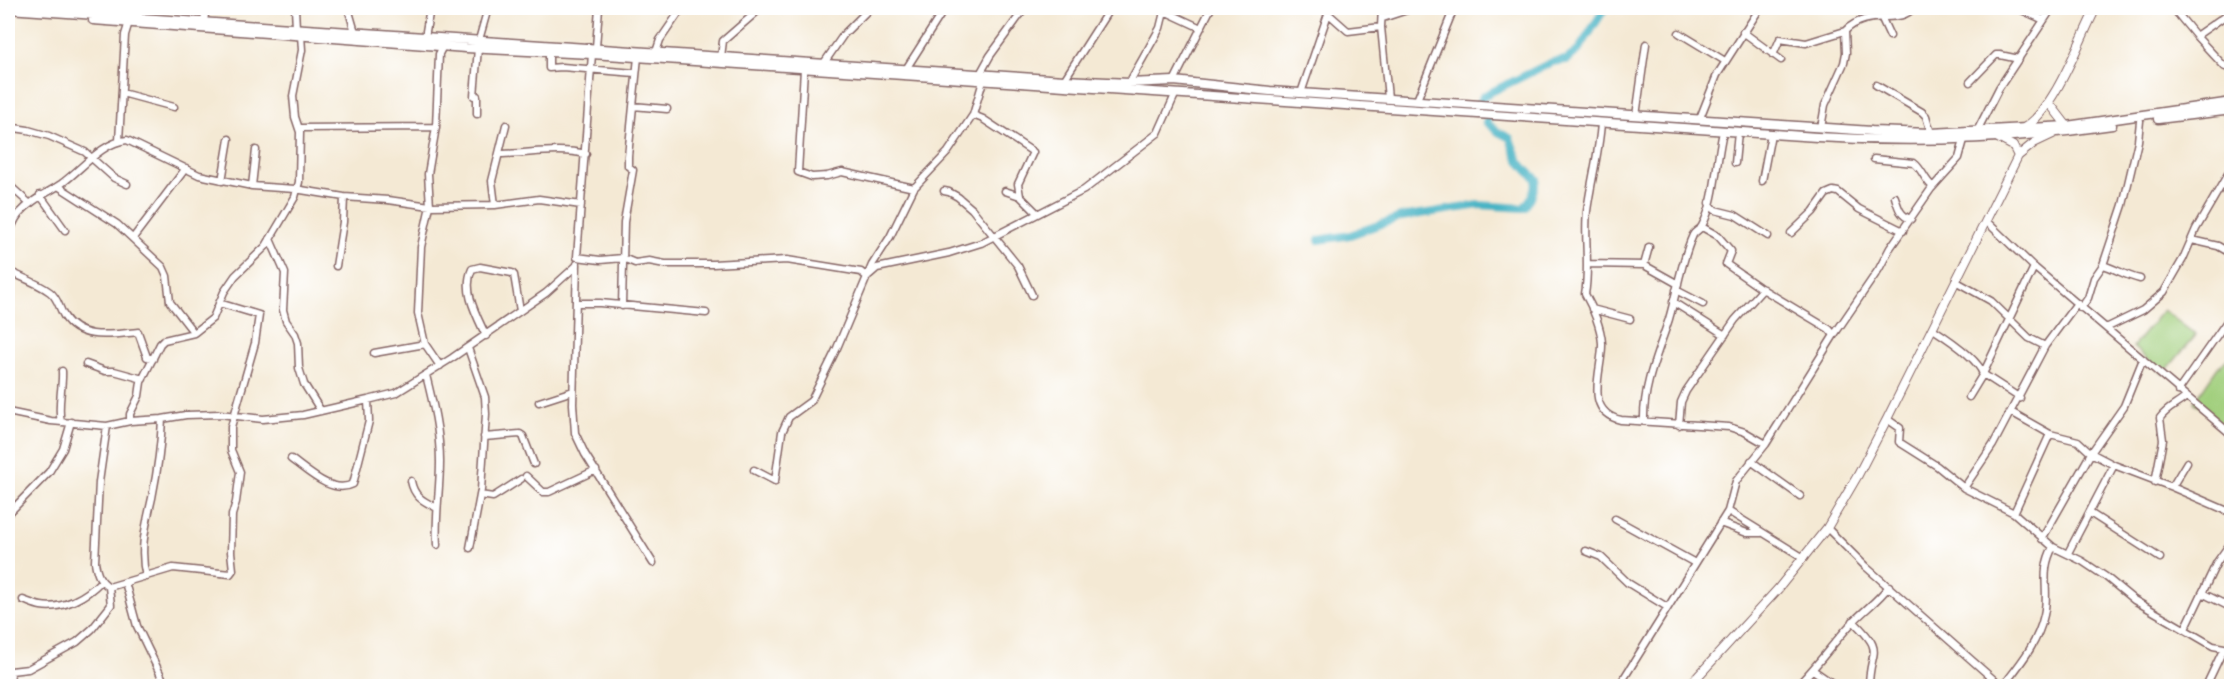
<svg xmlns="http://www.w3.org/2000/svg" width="2239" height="694" font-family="'Patrick Hand',sans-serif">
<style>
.green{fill:#a1cf7d;stroke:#767754;stroke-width:1.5}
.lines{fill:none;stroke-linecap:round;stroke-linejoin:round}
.river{stroke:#48b4c5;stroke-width:8}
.minor-casing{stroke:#866666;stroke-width:9}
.major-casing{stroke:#866666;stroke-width:10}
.highway-casing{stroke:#866666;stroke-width:11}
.minor{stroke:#fff;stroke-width:6}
.major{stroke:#fff;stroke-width:8}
.highway{stroke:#fff;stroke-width:8}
</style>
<rect width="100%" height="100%" fill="#fff"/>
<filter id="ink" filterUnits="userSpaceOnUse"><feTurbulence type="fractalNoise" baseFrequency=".0167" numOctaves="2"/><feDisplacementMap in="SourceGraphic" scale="12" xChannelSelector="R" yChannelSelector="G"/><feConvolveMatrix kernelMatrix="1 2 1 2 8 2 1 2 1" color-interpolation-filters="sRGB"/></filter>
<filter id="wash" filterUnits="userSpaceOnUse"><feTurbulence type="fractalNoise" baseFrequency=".008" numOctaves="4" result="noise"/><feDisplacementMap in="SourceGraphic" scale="24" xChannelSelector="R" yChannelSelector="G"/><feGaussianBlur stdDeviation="1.35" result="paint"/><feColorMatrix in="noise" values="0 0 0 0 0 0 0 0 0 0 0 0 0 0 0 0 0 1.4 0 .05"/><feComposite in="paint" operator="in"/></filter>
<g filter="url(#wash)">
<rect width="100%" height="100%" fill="#f4e9d4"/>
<path class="green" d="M2163 310 2196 335 2163 374 2133 347Z
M2231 356V416L2223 425 2194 402 2218 367Z"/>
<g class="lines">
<path class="river" d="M1319 240 1350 235 1401 217 1479 205 1524 208 1531 198 1537 179C1521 167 1516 157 1510 138L1498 132 1486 122 1489 117 1479 107 1483 96 1552 62 1566 60 1578 51 1605 8"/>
</g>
</g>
<g filter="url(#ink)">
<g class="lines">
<g class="minor-casing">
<path id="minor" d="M295 8 296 28
M348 8 355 32
M1158 8 1201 28
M1322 8 1348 31 1381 27
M1382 8 1381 27 1388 98
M1877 8 1890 36
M2017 8 2044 20
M2173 8 2196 36 2225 67 2232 66
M1383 18 1413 8
M204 21 206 8
M1743 32 1781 60
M1679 33 1725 61
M2196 36 2232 11
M425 37 430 8
M479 40 488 8
M596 47 599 8
M549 52V68L562 67 635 73
M656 52 660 40 682 8
M592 54 577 257 600 260 623 258 635 263 649 261 665 264H713L787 260 861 272 867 277
M1773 55 1780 39 1806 43 1845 31
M721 57 723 41 761 8
M824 63 844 34 870 8
M804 69 798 172 812 177 827 176 842 172 914 188
M906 69 945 8
M980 74 990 56 1025 8
M1064 80 1110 8
M1174 81 1211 8
M1970 82 1996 55H2000L2019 59
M1129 83 1160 28 1165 8
M1876 85 1922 112 1926 116 1931 133
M122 93 174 107
M1301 93 1330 8
M474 96 478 48
M477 96V114
M1417 100 1454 8
M633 106 667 109
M973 115 983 119 1033 152 1018 184 1020 196
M1636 116 1646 44
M1700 118 1717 75 1760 8
M1601 123C1599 153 1591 181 1587 211 1584 239 1590 266 1585 294 1593 308 1601 328 1602 343 1603 370 1582 411 1621 420L1729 427 1745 432 1766 444
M8 127 28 130 49 136 85 152 114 178 127 184
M299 128 436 127
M1821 128 1825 105 1844 63 1846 53 1845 31C1868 8 1900 25 1913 8
M1977 131 1999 88 2052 8
M119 141 125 35 129 22
M499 154C529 154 558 147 586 154
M1874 159 1914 163C1922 169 1924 179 1932 186L1931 189
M1735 163 1738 132
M222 181 229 139
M1762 181 1771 134
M8 184 30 204
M58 186 117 224 163 267 167 276 170 302 194 333
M252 186 256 150
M944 191 949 192 958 197 972 209 1018 266 1032 295
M1005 191 1020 196 1037 213
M40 195 65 230
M1895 197C1898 207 1900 216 1911 219
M1709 203 1715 210 1735 215 1768 236
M495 205 492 181 506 125
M1986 221 2034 267 2232 435
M1702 227 1718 236 1731 251 1726 264 1759 287 1829 329 1834 335
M1791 233 1813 212 1826 194 1833 191 1838 192 1859 209 1903 231
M133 238 186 168
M270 239 285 273 283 310 286 321 295 334 298 343 299 368 304 384 321 411
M8 240C10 231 13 221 19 214 31 200 46 194 61 184 81 170 102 142 127 140L199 175 252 186 295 189 344 197 388 200 430 206 495 205 539 199 581 205
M2192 240 2218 246 2232 254
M577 264 573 404 575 433 585 454 653 563
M1588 264 1644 265 1678 284
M1644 265 1649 247
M2103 265C2116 269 2126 276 2140 279
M336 266 343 222 344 197
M8 271C21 277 38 283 50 292 58 298 59 308 64 316 80 342 114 334 138 332L147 357 153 359
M869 275 877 268 949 253 981 243 1084 190 1158 133 1175 95
M1957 282 1991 301 2029 338 2045 346
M1676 290 1703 304
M1673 302 1725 335
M576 303H600L706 313
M622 306 624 222 633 170 628 166V156L638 57
M2081 308 2088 298 2094 278 2103 265 2123 205 2138 141 2140 121
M1592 309 1630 319
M2106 328 2143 310 2164 292 2183 259 2196 229 2232 167
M1933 329C1947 338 1978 359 1983 374L2020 398
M486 336C477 316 462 291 472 269L480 267 512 273 514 275 520 311
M468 348 485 397 486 414 481 490 470 548
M374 353 425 344
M86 364 105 371H114L143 379
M440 366 425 344 418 313 421 247 430 206 428 174 436 127 439 54 443 46
M426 375C433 403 440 432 440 462 440 490 435 517 437 545
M2178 391 2232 314
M1969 397 1983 374 2034 267
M539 402 573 391
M8 412 51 421 107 426 130 421 162 419 186 415 220 414 263 419 303 415 368 400
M2011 412 2050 434 2078 441 2091 453 2114 465 2172 487 2232 513
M1887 419 1900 428 1899 442 1937 466 1964 488 2014 513 2053 547 2082 561 2106 577 2134 600 2213 646 2224 648 2232 654
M130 421V414L139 396 141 382 160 344 164 340 194 333 213 318 224 292 235 276 266 246 295 197 299 182 300 132 295 117 293 96 302 50 301 35
M1644 421C1643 385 1658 353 1669 319 1677 292 1681 261 1693 235 1695 231 1700 230 1702 226 1716 201 1716 160 1723 132
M61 422C57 406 63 388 62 371
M1679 425 1681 402 1686 391 1735 320 1763 289
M484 437 520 434 523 436 534 464
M291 459C308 471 332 495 353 484L369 421 368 400 396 393 452 358 546 293 576 266
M1751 461 1800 496
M754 470 775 481 782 432 789 417 811 401 837 348 872 265 890 237 914 188 948 152 973 115 983 81
M526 476 543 492H549L596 470
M411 481C414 497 423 501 437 508
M2155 482 2163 440 2160 418C2167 408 2177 405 2186 397
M2172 487 2187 462
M1964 488 1993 445 2045 346 2077 303
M480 495 493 497 521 479
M1728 511 1804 558
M2014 513 2050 434
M2090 513 2160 558
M8 514 49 472 63 449 71 422
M1615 519 1695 563
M1720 523 1747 533H1761
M1827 528 1865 566 2001 686
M2042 539 2091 453 2124 406 2143 359
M1586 551 1601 557 1628 583 1667 607
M2068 553 2114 465
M146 577C139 549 146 525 152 498 157 473 161 446 162 419
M125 582 137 626 166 686
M109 587 173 568 230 574 233 570 231 552 232 515 236 502 240 472 231 450V427L255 343 259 315 219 303
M2202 593 2232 608
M23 600C29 602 35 605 41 606 63 610 87 596 101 581
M1853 621C1887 654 1869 649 1869 686
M2185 629 2217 562 2232 541
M1813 670 1836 686
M10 686 11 671 28 669 77 642 92 629 111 605 109 587C99 580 97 574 95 562L99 482 107 426
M1619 686 1728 511 1736 481 1766 444 1834 335 1879 269 1890 248 1931 189 1959 158 1964 140
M1797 686C1817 666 1833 643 1852 623 1864 610 1878 601 1889 586
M2003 686C2020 664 2038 643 2044 615 2050 589 2039 573 2053 547
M2206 686 2224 648"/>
</g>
<g class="major-casing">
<path id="major" d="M2050 104 2067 126
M2024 128C2055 109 2079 41 2096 8
M1998 138 2013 146 2018 156
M1689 686 1778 589 1827 528 1858 475 1887 419 2018 156 2034 143 2053 134"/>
</g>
<g class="highway-casing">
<path id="highway" d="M8 9 1064 80 1129 83 1174 81 1270 91 1872 131 1931 133 2067 126 2232 102
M93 20 466 48 592 54 1817 137C1916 143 2014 140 2112 125
M2158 119 2232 110"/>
</g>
<use href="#minor" class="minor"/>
<use href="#major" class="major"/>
<use href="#highway" class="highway"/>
</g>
</g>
<rect width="2239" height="694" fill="none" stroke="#fff" stroke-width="30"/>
</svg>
